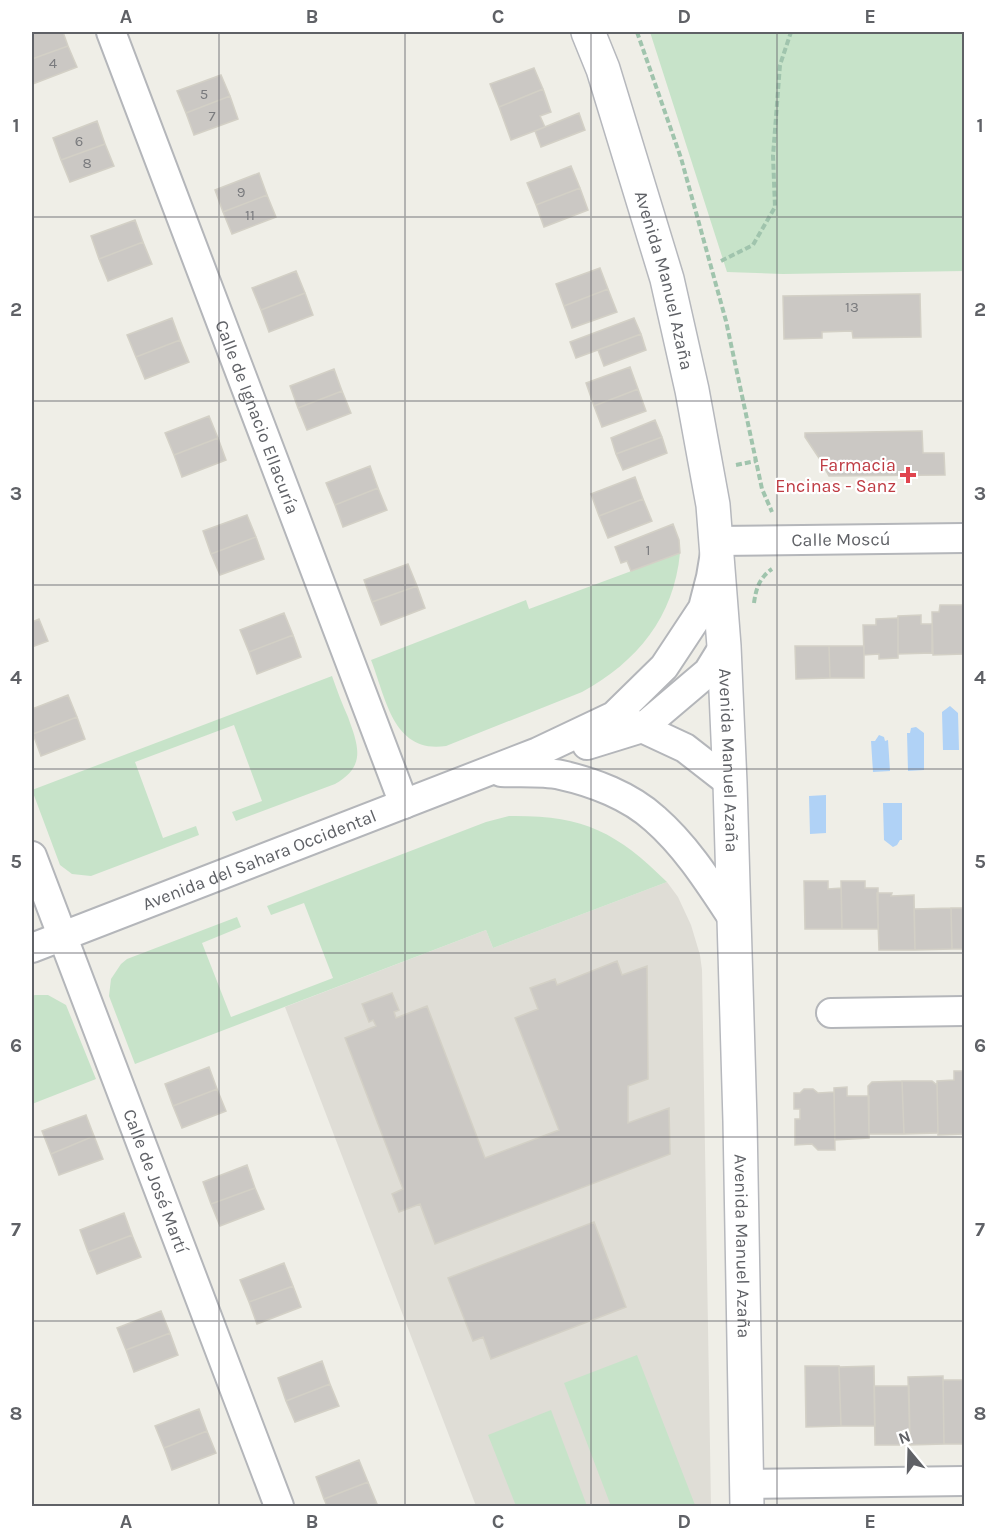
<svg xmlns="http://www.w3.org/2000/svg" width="996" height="1538" font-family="Karla,sans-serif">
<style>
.education{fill:#dfddd6}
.green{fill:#c7e3c9}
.water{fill:#b0d2f6}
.building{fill:#cbc8c4;stroke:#d3d0c6;stroke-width:1.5}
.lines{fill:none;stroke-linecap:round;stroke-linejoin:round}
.street-casing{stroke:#b4b6ba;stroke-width:32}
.secondary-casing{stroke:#b6b8bd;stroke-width:36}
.path{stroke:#a0c4ad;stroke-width:4;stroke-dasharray:6 3;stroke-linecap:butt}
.street{stroke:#fff;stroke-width:28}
.secondary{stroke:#fff;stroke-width:33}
.grid{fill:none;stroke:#5f6166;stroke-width:1.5;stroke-opacity:0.55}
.health-dot{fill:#e0444e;stroke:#fff;stroke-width:2}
.labels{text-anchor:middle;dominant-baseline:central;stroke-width:4.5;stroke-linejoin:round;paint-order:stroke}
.number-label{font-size:15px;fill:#7a7b7e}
.street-label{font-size:18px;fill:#5f6166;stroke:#fff}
.health-label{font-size:18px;fill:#be3a42;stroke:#fff;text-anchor:end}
.neatline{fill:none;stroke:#5f6166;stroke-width:2}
.grid-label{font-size:20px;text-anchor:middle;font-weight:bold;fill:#5f6166}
</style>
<rect width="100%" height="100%" fill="#efeee7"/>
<path class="education" d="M667 882 678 897 691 925 700 955 702 970 711 1506H476L285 1007 486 930 493 948Z"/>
<path class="green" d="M650 32H964V271L783 274 727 272Z
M680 553C674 617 637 662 582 692L446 746C393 754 386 698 371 660L526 600 529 609Z
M332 676C337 690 342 704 348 717 358 745 367 766 335 784L236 821 232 812 262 801 234 725 135 762 163 838 196 826 199 835 91 876 72 874 60 865 32 790Z
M509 816C582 815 616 831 667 882L493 948 486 930 135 1064 109 996 111 979 121 964 127 959 237 917 241 927 202 943 231 1017 333 978 304 903 271 915 267 906 486 822Z
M35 995H48L66 1005 96 1079 32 1104V996Z
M637 1355 695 1505 691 1506H611L564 1383Z
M551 1410 587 1506H516L488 1435Z"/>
<path class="water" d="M950 706 958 713 959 750H943L942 712Z
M916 727 924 733V770L908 771 907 733H910L911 728Z
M879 735 884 737 885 741 888 740 890 771 873 772 871 741H875Z
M826 795V833L810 834 809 796Z
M883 803H902V840H900L897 845 893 847 884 840Z"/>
<path class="building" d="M38 32H63L68 46 32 59V34Z
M68 46 77 67 33 84 32 59Z
M534 68 543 89 499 107 490 84Z
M221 75 230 96 186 113 177 91Z
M543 89 551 112 540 116 545 127 511 140 499 107Z
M230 96 238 119 194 135 186 113Z
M579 113 585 130 541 147 535 131Z
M97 121 105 144 61 160 53 138Z
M105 144 114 166 70 182 61 160Z
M571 166 580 188 536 205 527 183Z
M259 173 267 195 223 212 215 190Z
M580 188 588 210 544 227 536 205Z
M267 195 276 217 232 234 223 212Z
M135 220 143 242 99 259 91 236Z
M143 242 152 264 108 281 99 259Z
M600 268 608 289 564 306 556 284Z
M296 271 305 293 261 310 252 288Z
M608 289 617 312 572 328 564 306Z
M305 293 313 315 269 332 261 310Z
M920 294 921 337 853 338 852 331 822 332V338L784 339 783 296Z
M172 318 180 340 136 357 127 335Z
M634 318 641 334 576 358 570 342Z
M641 334 646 350 604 366 598 350Z
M180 340 189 362 145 379 136 357Z
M630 367 638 389 594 406 586 383Z
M334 369 342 391 298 408 290 386Z
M638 389 646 411 602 427 594 406Z
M342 391 351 413 307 430 298 408Z
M209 416 218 438 174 455 165 433Z
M655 420 662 437 616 454 611 438Z
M922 431 923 453H944L945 475 829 476 819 458 805 437V433Z
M662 437 667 453 623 470 616 454Z
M218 438 226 460 182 477 174 455Z
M370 466 378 488 335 505 326 483Z
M635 477 643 499 599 516 591 494Z
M378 488 387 510 343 527 335 505Z
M643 499 652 521 608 538 599 516Z
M247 515 256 537 211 554 203 531Z
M673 524 679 540 680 553 631 571 627 561 621 563 615 547Z
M256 537 264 559 220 575 211 554Z
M408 564 417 586 372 602 364 580Z
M417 586 425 608 381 625 372 602Z
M940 605H964V654L933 655 932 612H939Z
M284 613 293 635 249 652 240 630Z
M921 615V624H932V653L898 654V616Z
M898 618V658L879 659V654L864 655 863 625H876V619Z
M39 619 48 641 32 647V622Z
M293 635 301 657 257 674 249 652Z
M795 646H829L830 678 796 679Z
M829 646H864V678H830Z
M68 695 77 717 33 734 32 709Z
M77 717 85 739 41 756 33 734Z
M804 881H828V889L841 888 842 929H805Z
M841 881H865V888H878V929H842Z
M877 893H892L891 896 914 895 915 950H879Z
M951 908 952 949 915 950 914 909Z
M951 908H964V949H952Z
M617 961 622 975 647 966 648 1079 628 1086V1123L669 1108 670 1154 435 1244 420 1204 399 1212 392 1194 403 1189 345 1038 376 1026 373 1020 369 1022 362 1004 392 993 399 1010 394 1012 396 1018 427 1006 485 1158 559 1130 515 1018 538 1009 530 988 555 979 557 985Z
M209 1067 217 1089 173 1106 165 1084Z
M954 1071H964V1134L938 1135 937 1081 954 1080Z
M902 1081H932L937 1085 938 1133 904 1134Z
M902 1081 904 1134H869L868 1086 872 1082Z
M847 1087V1096H869V1138L835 1140 834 1088Z
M217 1089 226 1111 182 1128 173 1106Z
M804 1089H813L818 1093 834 1092 835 1150H818L812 1144 795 1145V1119H800V1109H794V1093H800Z
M86 1115 94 1136 51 1154 42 1131Z
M94 1136 103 1159 59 1175 51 1154Z
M247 1165 255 1188 211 1204 203 1182Z
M255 1188 264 1209 220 1226 211 1204Z
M124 1213 132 1235 88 1252 80 1230Z
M594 1222 626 1307 491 1359 483 1337 473 1341 448 1278Z
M132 1235 141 1257 97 1274 88 1252Z
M284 1263 293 1286 249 1302 240 1280Z
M293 1286 301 1307 257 1324 249 1302Z
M161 1311 170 1333 126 1350 117 1328Z
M170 1333 178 1355 134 1372 126 1350Z
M322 1361 330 1384 286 1401 278 1378Z
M805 1366H839L841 1426 806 1427Z
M874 1366 875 1426H841L839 1367Z
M943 1376 944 1444 910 1445 908 1377Z
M943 1380H964V1444H944Z
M330 1384 339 1406 295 1422 286 1401Z
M874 1386H909L910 1445H875Z
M199 1409 207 1431 164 1448 155 1426Z
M207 1431 216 1453 172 1470 164 1448Z
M359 1460 368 1482 324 1499 316 1477Z
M368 1482 377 1504 369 1506H327L324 1499Z"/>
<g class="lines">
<g class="street-casing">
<g id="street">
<path id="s1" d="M111 32 404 804"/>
<path d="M627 721 685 748 730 783"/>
<path d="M587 745 642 728 708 672 724 646"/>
<path d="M501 772C520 773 542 771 561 775 593 782 630 796 655 819 687 847 710 884 734 920"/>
<path id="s2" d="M32 856 279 1506"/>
<path id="s3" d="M32 948 538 752 614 716 664 667 703 608 711 577 717 541 964 538"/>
<path d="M831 1013 964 1011"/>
<path d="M747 1484 964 1481"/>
</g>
</g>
<g class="secondary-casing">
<g id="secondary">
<path id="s4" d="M588 32 603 69 667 279 692 390 713 505 724 646 730 783 740 1121 747 1506"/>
</g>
</g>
<path class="path" d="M637 32 681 158 726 321 762 489 772 512
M721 261 753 245 775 207 773 156 780 65 791 32
M736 465 756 461
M754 603C756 589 759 578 772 569"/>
<use href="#street" class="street"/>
<use href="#secondary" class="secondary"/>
</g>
<path class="grid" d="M219 32V1506M405 32V1506M591 32V1506M777 32V1506M32 217H964M32 401H964M32 585H964M32 769H964M32 953H964M32 1137H964M32 1321H964"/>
<path class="health-dot" d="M905 466h6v6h6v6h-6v6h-6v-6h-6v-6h6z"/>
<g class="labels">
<g class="number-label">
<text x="53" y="63">4</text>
<text x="204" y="94">5</text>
<text x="212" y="116">7</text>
<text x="79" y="141">6</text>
<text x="87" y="163">8</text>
<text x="241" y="192">9</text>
<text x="250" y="215">11</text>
<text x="852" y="307">13</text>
<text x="648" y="550">1</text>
</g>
<g class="street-label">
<text stroke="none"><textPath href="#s4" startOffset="260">Avenida Manuel Azaña</textPath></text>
<text stroke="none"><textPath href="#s1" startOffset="412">Calle de Ignacio Ellacuría</textPath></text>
<text stroke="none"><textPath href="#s3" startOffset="960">Calle Moscú</textPath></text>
<text stroke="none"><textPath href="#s4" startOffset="746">Avenida Manuel Azaña</textPath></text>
<text stroke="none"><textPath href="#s3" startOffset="244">Avenida del Sahara Occidental</textPath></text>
<text stroke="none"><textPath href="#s2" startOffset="348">Calle de José Martí</textPath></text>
<text stroke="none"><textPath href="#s4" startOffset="1232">Avenida Manuel Azaña</textPath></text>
</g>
<g class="health-label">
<text x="896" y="465">Farmacia<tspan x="896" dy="21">Encinas - Sanz</tspan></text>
</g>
</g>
<rect width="996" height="1538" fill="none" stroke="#ffffff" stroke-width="66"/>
<g transform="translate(909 1451) rotate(341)" stroke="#ffffff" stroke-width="4.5" paint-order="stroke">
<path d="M0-4.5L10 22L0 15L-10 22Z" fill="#5f6166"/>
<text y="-9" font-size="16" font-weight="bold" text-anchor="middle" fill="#5f6166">N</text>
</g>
<rect x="33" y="33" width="930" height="1472" class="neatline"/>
<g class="grid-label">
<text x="126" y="23">A</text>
<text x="312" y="23">B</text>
<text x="498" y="23">C</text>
<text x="684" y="23">D</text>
<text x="870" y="23">E</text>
<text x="16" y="132">1</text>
<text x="980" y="132">1</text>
<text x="16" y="316">2</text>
<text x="980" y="316">2</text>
<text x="16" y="500">3</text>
<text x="980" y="500">3</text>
<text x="16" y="684">4</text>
<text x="980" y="684">4</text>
<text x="16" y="868">5</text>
<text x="980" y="868">5</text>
<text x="16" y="1052">6</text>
<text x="980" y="1052">6</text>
<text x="16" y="1236">7</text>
<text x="980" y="1236">7</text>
<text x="16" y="1420">8</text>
<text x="980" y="1420">8</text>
<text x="126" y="1528">A</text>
<text x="312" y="1528">B</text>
<text x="498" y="1528">C</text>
<text x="684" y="1528">D</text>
<text x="870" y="1528">E</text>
</g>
</svg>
